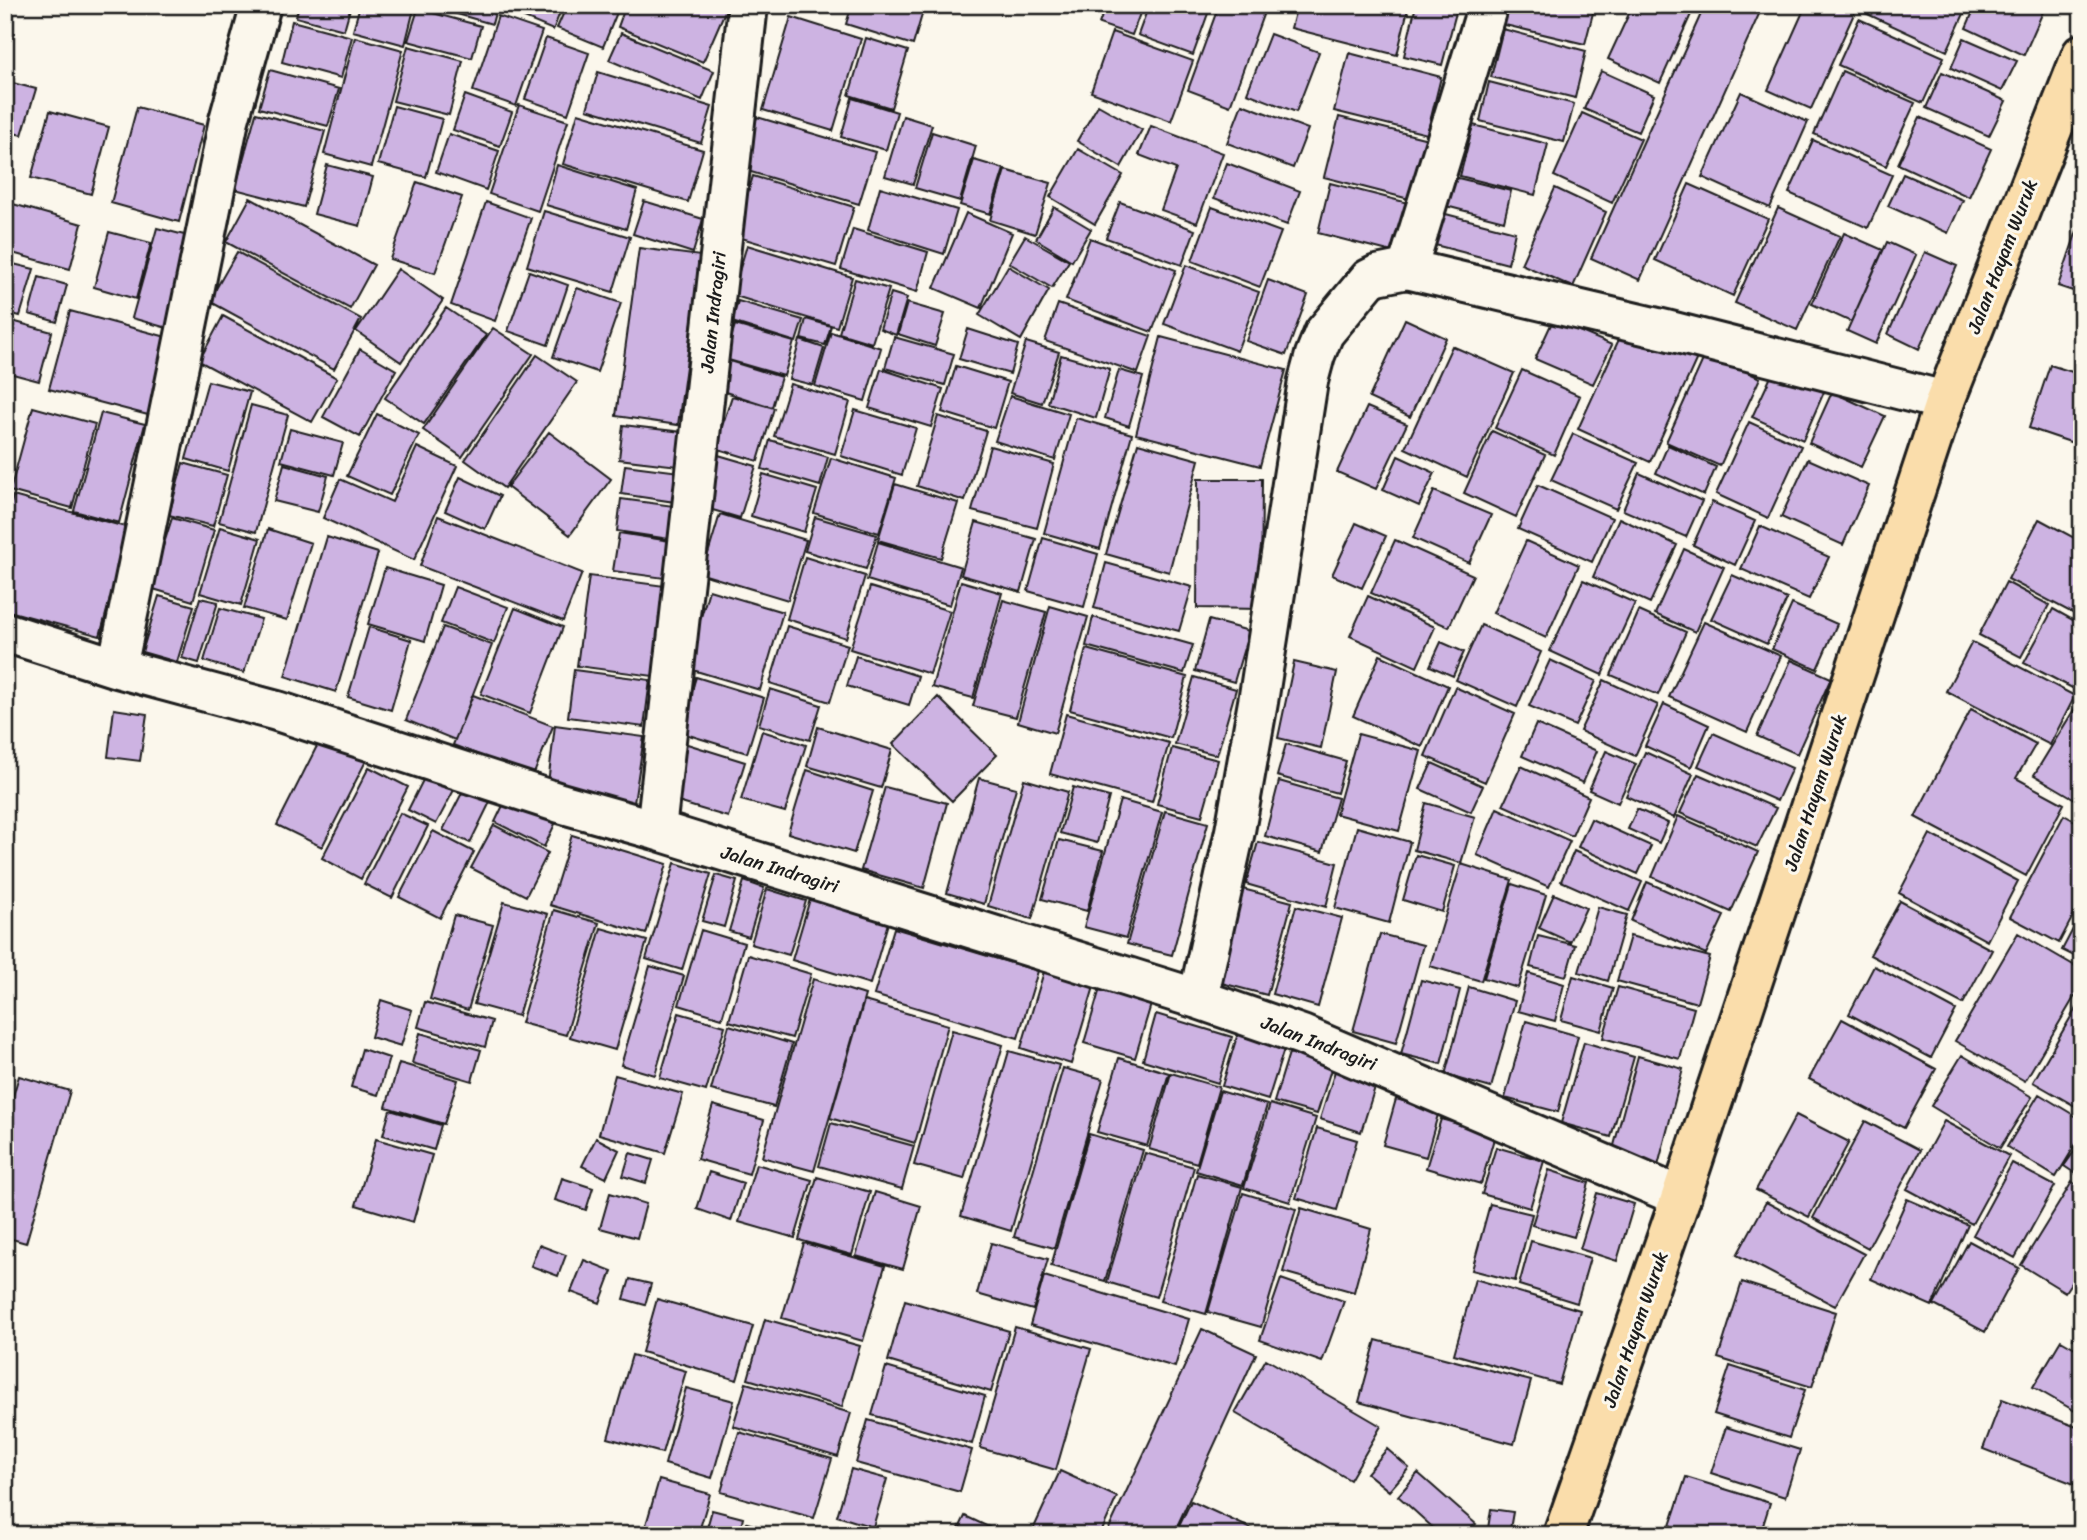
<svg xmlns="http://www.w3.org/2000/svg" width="2087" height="1540" font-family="Sriracha,sans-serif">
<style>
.building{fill:#cdb3e2;stroke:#1c1c1c;stroke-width:2}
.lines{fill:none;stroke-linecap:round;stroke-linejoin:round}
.minor-casing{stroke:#1c1c1c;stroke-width:44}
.trunk-casing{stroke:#1c1c1c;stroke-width:44}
.minor{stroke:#fbf7ec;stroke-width:38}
.trunk{stroke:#faddab;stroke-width:38}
.labels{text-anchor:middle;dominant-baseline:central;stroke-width:6;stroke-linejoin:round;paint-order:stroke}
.street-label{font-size:19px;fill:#1c1c1c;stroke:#fbf7ec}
</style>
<rect width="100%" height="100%" fill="#fbf7ec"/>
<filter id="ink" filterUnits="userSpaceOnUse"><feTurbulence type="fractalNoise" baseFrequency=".0143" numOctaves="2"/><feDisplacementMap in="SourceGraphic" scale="14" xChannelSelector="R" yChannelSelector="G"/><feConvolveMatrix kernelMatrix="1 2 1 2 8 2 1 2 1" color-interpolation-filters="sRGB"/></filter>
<g filter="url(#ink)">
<path class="building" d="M299 5H351L344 30 296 17Z
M360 5H415L405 45 353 31Z
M437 5H497L492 24 436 8Z
M507 5H563L553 30 505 10Z
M567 5H620L603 47 557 28Z
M626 5H715L726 9 703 62 618 27Z
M852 5H916L924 8 913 45 846 24Z
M1106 5H1143L1132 35 1099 24Z
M1149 5H1211L1193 55 1138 35Z
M1219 5H1244L1264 12 1230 106 1188 90Z
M1297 5H1409L1397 55 1291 28Z
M1416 5H1458L1442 65 1404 56Z
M1510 5H1595L1585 44 1505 25Z
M1633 5H1683L1693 10 1660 83 1608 59Z
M1705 5H1746L1760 12 1640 280 1591 258Z
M1806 5H1858L1811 109 1768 90Z
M1866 5H1968L1947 51 1863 12Z
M1976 5H2046L2024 55 1966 28Z
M418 9 481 26 472 58 408 41Z
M498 16 542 31 516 106 473 91Z
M791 17 861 39 833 131 763 110Z
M1859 19 1944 57 1923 103 1838 65Z
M292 21 352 37 341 78 282 62Z
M1503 29 1586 51 1575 98 1491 77Z
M1112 32 1193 61 1171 121 1091 92Z
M621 33 714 71 702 100 609 60Z
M1270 34 1319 52 1296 112 1247 93Z
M355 37 403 50 371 167 324 154Z
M546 38 589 53 568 114 525 99Z
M866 38 908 51 891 108 849 95Z
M1964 38 2017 61 2002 91 1951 68Z
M408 46 463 61 449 115 393 101Z
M1349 53 1441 77 1427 134 1334 111Z
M270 70 339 89 328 126 259 108Z
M1601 71 1654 95 1638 132 1584 109Z
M1842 71 1915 103 1886 166 1814 134Z
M598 72 712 107 701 143 587 109Z
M1942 72 2006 101 1989 136 1926 108Z
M5 81 36 89 22 135 5 131Z
M1489 82 1574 104 1564 142 1480 121Z
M1741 92 1808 122 1770 208 1702 177Z
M465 95 512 112 500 146 453 130Z
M852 98 897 112 886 150 841 137Z
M1242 104 1308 129 1293 168 1227 143Z
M519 105 568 121 538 211 489 194Z
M1098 105 1142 130 1121 167 1077 141Z
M394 106 442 119 426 177 378 164Z
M137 107 204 125 179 222 111 203Z
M50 111 109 127 91 194 31 178Z
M256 113 325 131 304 207 235 189Z
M578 113 703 150 688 202 563 164Z
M1582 113 1641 139 1612 203 1554 176Z
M903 116 932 125 913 184 885 176Z
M757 117 875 152 859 204 741 169Z
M1339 117 1428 139 1413 200 1324 177Z
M1920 117 1991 149 1969 197 1898 164Z
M1473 125 1548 144 1535 195 1460 176Z
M1151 126 1223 153 1197 223 1161 210 1176 169 1139 155Z
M932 132 976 146 960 201 915 188Z
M449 134 499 151 486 190 436 172Z
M1813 140 1892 175 1868 228 1789 193Z
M1078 149 1123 175 1095 224 1050 197Z
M974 160 1004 169 990 214 960 205Z
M1227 163 1300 191 1287 225 1214 198Z
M327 165 373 177 360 226 314 214Z
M557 165 637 190 626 229 546 205Z
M1005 170 1051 183 1035 234 990 220Z
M1903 174 1963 200 1948 233 1888 206Z
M753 176 854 207 836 266 735 236Z
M1454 177 1511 191 1504 221 1446 206Z
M417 182 462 197 435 273 390 259Z
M1330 183 1412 204 1400 254 1318 233Z
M1689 184 1768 219 1733 296 1655 260Z
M880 187 957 210 944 254 868 230Z
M1555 188 1606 212 1573 287 1521 264Z
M250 198 374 265 350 309 226 242Z
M644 201 703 219 693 253 633 234Z
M486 202 531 218 495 321 451 305Z
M1120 202 1195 230 1182 265 1106 238Z
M13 204 82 224 70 269 5 251V235Z
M1054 207 1091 229 1072 261 1036 239Z
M1212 207 1281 232 1260 287 1192 261Z
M1778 208 1840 236 1797 330 1735 303Z
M544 211 630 237 613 292 527 266Z
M966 213 1012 233 981 308 934 288Z
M1442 213 1515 232 1508 264 1435 245Z
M157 228 192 237 167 328 132 318Z
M2078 228 2082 230V294L2058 286Z
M853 229 928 252 917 292 841 269Z
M109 232 151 243 136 299 94 287Z
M1844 233 1883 250 1851 322 1812 304Z
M1025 236 1069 261 1052 288 1009 263Z
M1090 238 1176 270 1152 332 1066 300Z
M1887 242 1916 255 1876 344 1847 331Z
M747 245 852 277 837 327 732 295Z
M639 248 701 256 678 425 616 416Z
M237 252 361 319 334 369 209 301Z
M1925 252 1957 266 1919 349 1888 334Z
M5 262 34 269 20 316 5 312Z
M1186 265 1259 292 1237 351 1164 324Z
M1008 266 1049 290 1021 340 979 315Z
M398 269 443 300 401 362 356 331Z
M529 271 568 285 548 345 508 331Z
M39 277 67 285 57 322 29 314Z
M855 279 889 289 872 343 839 333Z
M1268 280 1308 295 1286 355 1246 341Z
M577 288 621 303 597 372 553 357Z
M891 293 907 298 896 335 880 329Z
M738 301 803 320 796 342 732 322Z
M907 303 945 314 935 346 898 334Z
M1058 304 1151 336 1138 373 1045 341Z
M446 308 486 335 424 424 385 398Z
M70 311 170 338 148 415 49 389Z
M223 316 337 378 312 422 199 361Z
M5 319 52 332 39 381 5 372Z
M806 319 831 326 825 345 801 339Z
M1405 319 1446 338 1410 417 1369 398Z
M1553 320 1612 345 1593 384 1535 359Z
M735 325 794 342 784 376 725 359Z
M1625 326 1697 358 1650 462 1578 429Z
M493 328 533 354 462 457 423 430Z
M968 329 1018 345 1010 374 959 359Z
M831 332 881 348 865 401 815 386Z
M894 337 954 354 945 385 885 368Z
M1161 337 1286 370 1260 466 1136 434Z
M800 340 824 348 813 385 789 379Z
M1026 342 1059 352 1042 403 1010 393Z
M1452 346 1514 373 1467 477 1405 448Z
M360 349 396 370 360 437 323 417Z
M1706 353 1760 378 1720 466 1666 442Z
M537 355 577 382 504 488 465 460Z
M1061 355 1110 369 1096 418 1048 403Z
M726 360 781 377 772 407 716 389Z
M2050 365 2082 375V446L2029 428Z
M956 366 1008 382 994 428 942 412Z
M881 369 943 389 931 427 869 408Z
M1119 370 1143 377 1129 426 1105 418Z
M1522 370 1580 396 1554 455 1495 428Z
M1774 370 1824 392 1803 440 1752 417Z
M208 381 250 392 228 471 186 459Z
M790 384 850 402 835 454 774 436Z
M1832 392 1885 416 1861 467 1809 443Z
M732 396 774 408 758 461 715 448Z
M1010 396 1069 414 1055 460 995 441Z
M251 405 288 415 256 532 219 522Z
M33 407 95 424 72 508 10 491Z
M1367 407 1407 424 1376 489 1337 472Z
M855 410 916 428 902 475 841 456Z
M101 413 145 424 119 523 74 511Z
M377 414 419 435 390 495 347 476Z
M938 416 986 431 965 501 917 486Z
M1076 418 1132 434 1100 549 1044 533Z
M1749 422 1801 446 1768 518 1716 494Z
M623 425 682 432 678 466 619 459Z
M290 429 343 443 334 475 281 461Z
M1492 431 1545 455 1516 517 1464 493Z
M549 432 611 479 570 535 507 487Z
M1573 434 1638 463 1616 509 1551 480Z
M770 440 828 457 820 486 762 469Z
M1138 443 1199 460 1169 572 1106 554Z
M1668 445 1716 467 1704 495 1656 473Z
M990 446 1054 464 1037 528 972 511Z
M417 447 457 466 414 560 323 518 340 479 392 502Z
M715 454 756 466 740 518 699 506Z
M1398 456 1435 473 1419 506 1383 490Z
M831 458 896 478 879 533 814 513Z
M1808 459 1869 486 1843 545 1781 517Z
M183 463 227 475 213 526 169 515Z
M284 464 328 476 318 512 274 501Z
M625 465 680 472 675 502 621 494Z
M1639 473 1702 501 1686 537 1623 510Z
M763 474 817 490 804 532 751 516Z
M460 477 500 496 485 529 445 511Z
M1198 479H1262L1261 609 1197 608Z
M895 484 958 503 941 558 878 540Z
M1538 485 1612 518 1592 562 1518 529Z
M1434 491 1491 515 1469 563 1413 538Z
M13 496 129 528 100 636 5 610V526Z
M621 499 674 506 669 539 617 531Z
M1712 502 1755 521 1735 565 1693 545Z
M720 514 806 540 788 600 702 574Z
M438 516 582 573 563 621 420 566Z
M815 517 877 535 866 569 805 551Z
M172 518 214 530 193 601 150 588Z
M1619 518 1677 545 1650 603 1593 577Z
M2039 519 2082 542V618L2008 579Z
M976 522 1036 539 1021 592 961 575Z
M1356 523 1386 536 1362 588 1332 575Z
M1760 526 1829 557 1809 599 1741 569Z
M220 527 260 539 241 605 200 593Z
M268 529 311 543 287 620 244 608Z
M619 533 670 541 664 578 613 571Z
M327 537 378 553 336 692 285 676Z
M1043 538 1098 554 1084 607 1028 591Z
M1395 540 1473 575 1449 627 1371 593Z
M1526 541 1579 565 1546 638 1493 613Z
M878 542 961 567 950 605 867 580Z
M1684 549 1724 567 1695 632 1655 614Z
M805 557 865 576 846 638 787 619Z
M1106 563 1192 587 1179 631 1094 608Z
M385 568 441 585 425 641 368 624Z
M1732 575 1787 599 1767 644 1711 619Z
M589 576 665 586 653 676 577 666Z
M1583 580 1635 603 1602 675 1550 651Z
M961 581 1002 593 973 698 932 687Z
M2006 582 2049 605 2021 657 1979 635Z
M455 587 508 607 494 643 441 623Z
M870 587 950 611 930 674 850 649Z
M709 590 783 612 760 690 686 668Z
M159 596 194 606 177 662 142 652Z
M1368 596 1435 627 1417 667 1350 636Z
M200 598 218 602 199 663 182 658Z
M1003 600 1046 612 1016 717 973 706Z
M1792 604 1837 624 1817 669 1772 649Z
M1050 606 1088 617 1055 733 1018 722Z
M220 608 261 619 244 673 204 661Z
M515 608 563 627 530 713 481 694Z
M2053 609 2082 625V693L2024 663Z
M1639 611 1686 632 1658 695 1611 675Z
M1093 617 1193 645 1184 673 1086 646Z
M1209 620 1249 631 1234 682 1195 671Z
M1704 622 1781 656 1747 732 1669 697Z
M1481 625 1541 652 1517 707 1456 680Z
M787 626 848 645 830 702 770 683Z
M369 627 411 640 391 710 348 697Z
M443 627 492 645 455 740 406 720Z
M1441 642 1464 652 1453 676 1430 666Z
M1972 642 2075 696 2050 745 1946 691Z
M1086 649 1187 677 1171 738 1070 710Z
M1380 655 1448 686 1422 747 1353 716Z
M856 656 918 676 909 705 847 686Z
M1550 660 1596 681 1575 726 1529 706Z
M1791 660 1831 678 1797 754 1757 736Z
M1294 662 1337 672 1321 748 1278 738Z
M574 670 650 680 644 727 568 717Z
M696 677 764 698 747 753 679 732Z
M1194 677 1236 689 1217 755 1175 744Z
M1604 680 1658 705 1635 756 1580 731Z
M1455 687 1515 714 1485 782 1425 756Z
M770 689 821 705 810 740 759 725Z
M473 695 553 726 533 776 453 745Z
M938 697 997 755 952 801 893 744Z
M2078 703 2082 706V789L2075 799 2034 775Z
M1664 704 1709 725 1691 767 1645 746Z
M114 709 147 714 140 761 108 757Z
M1971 709 2036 744 2016 778 2064 804 2026 876 1915 817Z
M1066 714 1169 743 1152 802 1050 774Z
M1536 724 1597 751 1583 783 1522 756Z
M555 725 644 737 634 803 547 792Z
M818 727 892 750 881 788 807 766Z
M762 731 806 745 785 812 741 800Z
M1713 733 1792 768 1777 801 1698 766Z
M1358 734 1421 751 1399 831 1336 814Z
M321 738 366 761 322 847 277 825Z
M684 743 745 762 728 817 668 799Z
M1286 744 1346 761 1337 793 1277 776Z
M1172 748 1218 760 1202 816 1157 804Z
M1606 751 1636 764 1618 803 1589 790Z
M1645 752 1693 774 1674 818 1626 796Z
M1432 763 1483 786 1471 812 1420 789Z
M1521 766 1589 797 1572 836 1503 805Z
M369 767 408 787 361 879 322 858Z
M807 770 873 791 854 853 788 833Z
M1698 774 1776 808 1757 847 1680 813Z
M425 776 454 790 436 824 408 810Z
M979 778 1016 788 984 904 947 893Z
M1024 779 1068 792 1032 919 988 906Z
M1279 781 1338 798 1322 852 1265 836Z
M465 787 491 800 470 843 443 830Z
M885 787 947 803 924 888 861 870Z
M1073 787 1109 797 1097 843 1060 833Z
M507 797 556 822 544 847 495 822Z
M1120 800 1162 812 1126 938 1084 927Z
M1426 803 1475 817 1461 863 1414 850Z
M1497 808 1570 841 1549 887 1477 855Z
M1637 809 1668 823 1659 843 1628 829Z
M1165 811 1208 823 1172 955 1127 944Z
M400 813 428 826 392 898 364 884Z
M2064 815 2082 825V899L2059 943 2010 917Z
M1678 816 1758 852 1731 912 1652 877Z
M1591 819 1651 846 1638 874 1578 847Z
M494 825 548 853 526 896 471 868Z
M1357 827 1410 842 1389 923 1335 908Z
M433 831 474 852 440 918 399 897Z
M1930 834 2018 881 1987 941 1899 893Z
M572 835 667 864 646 934 550 905Z
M1059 840 1103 851 1087 911 1042 899Z
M1258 842 1337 863 1326 907 1246 884Z
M1574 851 1642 882 1629 911 1561 881Z
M1416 855 1455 866 1442 912 1403 900Z
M675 863 711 874 682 970 646 959Z
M1461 864 1512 880 1481 981 1430 966Z
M716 875 737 881 724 927 702 921Z
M744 881 764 888 749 937 729 931Z
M1647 882 1724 916 1706 954 1631 921Z
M1512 884 1546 895 1518 988 1484 978Z
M1239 888 1292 902 1267 995 1214 981Z
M767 889 806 901 789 955 751 944Z
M1554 894 1586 908 1570 942 1539 928Z
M810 899 888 923 870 984 792 960Z
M1900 901 1992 950 1963 1004 1870 955Z
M504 902 548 914 518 1016 474 1004Z
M1296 906 1342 918 1318 1007 1272 994Z
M1598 907 1627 915 1608 981 1579 972Z
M554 910 599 923 566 1035 521 1023Z
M2082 912V960L2062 950Z
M454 915 493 925 468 1010 430 999Z
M601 928 647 941 615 1050 570 1037Z
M894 928 1038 971 1018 1038 874 995Z
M701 930 744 943 722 1018 679 1005Z
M2018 933 2082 970V984L2025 1081 1955 1041Z
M1380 934 1423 945 1396 1043 1353 1031Z
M1538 936 1575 945 1566 976 1530 967Z
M1630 936 1710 957 1697 1003 1617 981Z
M748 955 811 974 792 1038 729 1021Z
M1046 965 1096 980 1071 1064 1021 1048Z
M650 966 684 976 655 1075 621 1065Z
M1874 966 1956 1010 1931 1058 1849 1014Z
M1528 973 1564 984 1555 1021 1518 1011Z
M1573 976 1613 988 1601 1031 1561 1020Z
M813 979 865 995 814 1171 762 1157Z
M1421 980 1460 990 1441 1064 1401 1054Z
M1101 985 1152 1001 1135 1058 1084 1043Z
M1469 987 1515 1001 1491 1088 1445 1075Z
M1618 987 1694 1008 1680 1059 1603 1038Z
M2082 998V1110L2033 1082Z
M381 1000 412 1010 401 1046 371 1037Z
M864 1001 948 1025 915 1143 830 1118Z
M425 1002 492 1021 485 1047 418 1027Z
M679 1013 725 1026 706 1091 660 1078Z
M1156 1014 1232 1037 1218 1083 1143 1060Z
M1842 1019 1936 1069 1904 1128 1809 1079Z
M1526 1021 1578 1036 1558 1112 1505 1098Z
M729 1025 792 1044 774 1107 711 1090Z
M952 1030 1003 1045 964 1179 914 1165Z
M420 1033 481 1050 472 1081 412 1063Z
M1238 1033 1285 1046 1268 1100 1222 1086Z
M1584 1042 1634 1057 1611 1137 1561 1123Z
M362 1049 389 1058 378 1095 351 1087Z
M1009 1051 1059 1065 1011 1231 961 1216Z
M1289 1053 1332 1066 1317 1114 1274 1102Z
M1962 1055 2032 1097 2000 1148 1931 1106Z
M1638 1056 1683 1069 1658 1166 1612 1153Z
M1119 1058 1169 1073 1147 1146 1097 1132Z
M399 1063 458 1080 444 1124 386 1107Z
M1063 1068 1103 1079 1054 1248 1014 1237Z
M1335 1071 1376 1084 1361 1132 1320 1119Z
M1171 1073 1219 1087 1197 1163 1149 1149Z
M615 1075 683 1094 665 1153 599 1134Z
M19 1076 70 1091 26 1243 5 1237V1122Z
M1220 1091 1267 1105 1243 1185 1196 1171Z
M2039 1094 2082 1120V1134L2056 1177 2007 1147Z
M1396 1099 1439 1111 1426 1157 1383 1145Z
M1270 1104 1316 1118 1290 1202 1244 1188Z
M713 1105 764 1120 749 1174 697 1159Z
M390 1110 441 1125 434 1150 383 1135Z
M1796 1115 1849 1142 1809 1217 1756 1190Z
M1441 1119 1495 1135 1481 1184 1426 1168Z
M1865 1121 1920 1150 1868 1248 1813 1218Z
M1944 1121 2009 1156 1972 1224 1907 1189Z
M831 1123 914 1146 902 1189 819 1166Z
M1317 1128 1357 1140 1337 1210 1296 1198Z
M1089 1134 1143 1150 1105 1281 1051 1266Z
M596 1138 619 1150 606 1178 582 1166Z
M376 1139 432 1155 413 1222 356 1205Z
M2082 1141V1178L2064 1166Z
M1496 1147 1544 1161 1530 1208 1482 1194Z
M630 1153 653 1160 646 1183 623 1176Z
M1145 1153 1194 1167 1156 1297 1107 1282Z
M2012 1163 2055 1186 2015 1258 1973 1235Z
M756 1164 812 1180 795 1238 739 1222Z
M1549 1170 1589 1183 1574 1237 1532 1225Z
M709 1172 743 1183 731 1221 697 1209Z
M1197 1174 1242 1187 1206 1314 1160 1301Z
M817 1177 870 1192 852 1255 799 1240Z
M562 1178 593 1188 586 1210 555 1200Z
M2072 1182 2082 1188V1266L2065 1292 2021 1265Z
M875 1192 921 1206 903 1269 856 1256Z
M610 1193 646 1204 637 1238 600 1228Z
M1243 1193 1296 1209 1261 1327 1208 1312Z
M1597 1193 1634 1204 1617 1261 1580 1249Z
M1907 1199 1968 1225 1932 1306 1871 1279Z
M1766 1202 1864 1254 1835 1306 1737 1255Z
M1490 1204 1532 1214 1515 1281 1472 1270Z
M1301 1208 1371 1229 1354 1292 1283 1272Z
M1531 1241 1590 1258 1577 1303 1519 1285Z
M1969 1241 2019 1268 1985 1332 1934 1305Z
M804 1243 885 1266 863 1341 782 1318Z
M991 1243 1048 1259 1033 1310 977 1294Z
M539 1245 566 1255 558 1276 531 1266Z
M584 1260 612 1271 600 1303 571 1292Z
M1044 1276 1189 1319 1175 1367 1030 1325Z
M630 1279 651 1284 645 1305 624 1299Z
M1281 1279 1344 1301 1322 1362 1260 1340Z
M1475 1279 1580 1310 1559 1384 1454 1354Z
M1742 1282 1836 1312 1812 1387 1718 1358Z
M657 1299 753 1326 737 1380 642 1352Z
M905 1300 1009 1331 991 1392 888 1361Z
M2082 1315V1342L2073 1339Z
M765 1319 860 1346 842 1407 748 1379Z
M1015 1327 1091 1349 1056 1470 980 1448Z
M1202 1329 1256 1354 1173 1535H1106Z
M1376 1340 1531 1381 1514 1444 1359 1402Z
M2061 1340 2082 1352V1415L2033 1387Z
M632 1355 686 1371 662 1453 608 1438Z
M1266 1359 1381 1426 1350 1480 1235 1413Z
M1730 1366 1805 1390 1789 1438 1714 1414Z
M886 1367 985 1396 972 1444 872 1415Z
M746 1383 851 1413 838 1457 733 1426Z
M686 1388 734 1401 712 1478 665 1464Z
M2002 1399 2082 1429V1487L1983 1449Z
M868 1420 972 1450 960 1492 856 1463Z
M1726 1427 1800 1450 1785 1497 1711 1473Z
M739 1432 832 1459 814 1518 721 1492Z
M1387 1449 1409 1468 1389 1491 1367 1473Z
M851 1469 887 1479 873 1527 837 1516Z
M1060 1471 1117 1497 1100 1535H1038L1032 1532Z
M1418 1473 1476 1524 1466 1535H1441L1398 1496Z
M1686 1477 1770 1503 1760 1535H1667Z
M659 1480 710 1494 698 1535H643Z
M1191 1501 1265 1535H1175Z
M1491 1509 1513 1512 1509 1535H1487Z
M712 1510 743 1518 739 1535H705Z
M965 1516 1006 1535H956Z
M747 1523 788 1535H743Z"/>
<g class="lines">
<g class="minor-casing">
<path id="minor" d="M1407 269 1488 5
M5 632 117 668 277 711 560 803 656 830 1198 999 1302 1035 1681 1197
M117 668 229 120 261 5
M656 830 748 5
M1198 999 1235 831 1258 702 1308 381 1315 355 1324 333 1369 279 1377 275 1407 269 1666 330 1945 401"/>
</g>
<g class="trunk-casing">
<path id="trunk" d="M1563 1535 1681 1197 1945 401 2082 54"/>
</g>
<use href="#minor" class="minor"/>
<use href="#trunk" class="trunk"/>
</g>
</g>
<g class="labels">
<g class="street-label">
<text transform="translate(2002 256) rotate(-69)">Jalan Hayam Wuruk</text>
<text transform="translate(713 312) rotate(-84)">Jalan Indragiri</text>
<text transform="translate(1815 792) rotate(-72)">Jalan Hayam Wuruk</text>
<text transform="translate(780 869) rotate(17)">Jalan Indragiri</text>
<text transform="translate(1319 1043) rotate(21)">Jalan Indragiri</text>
<text transform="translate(1635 1329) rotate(-71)">Jalan Hayam Wuruk</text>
</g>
</g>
<rect width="2087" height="1540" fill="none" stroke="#fbf7ec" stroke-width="28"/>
<rect x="14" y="14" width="2059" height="1512" fill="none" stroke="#1c1c1c" stroke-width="2.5" filter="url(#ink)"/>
</svg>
